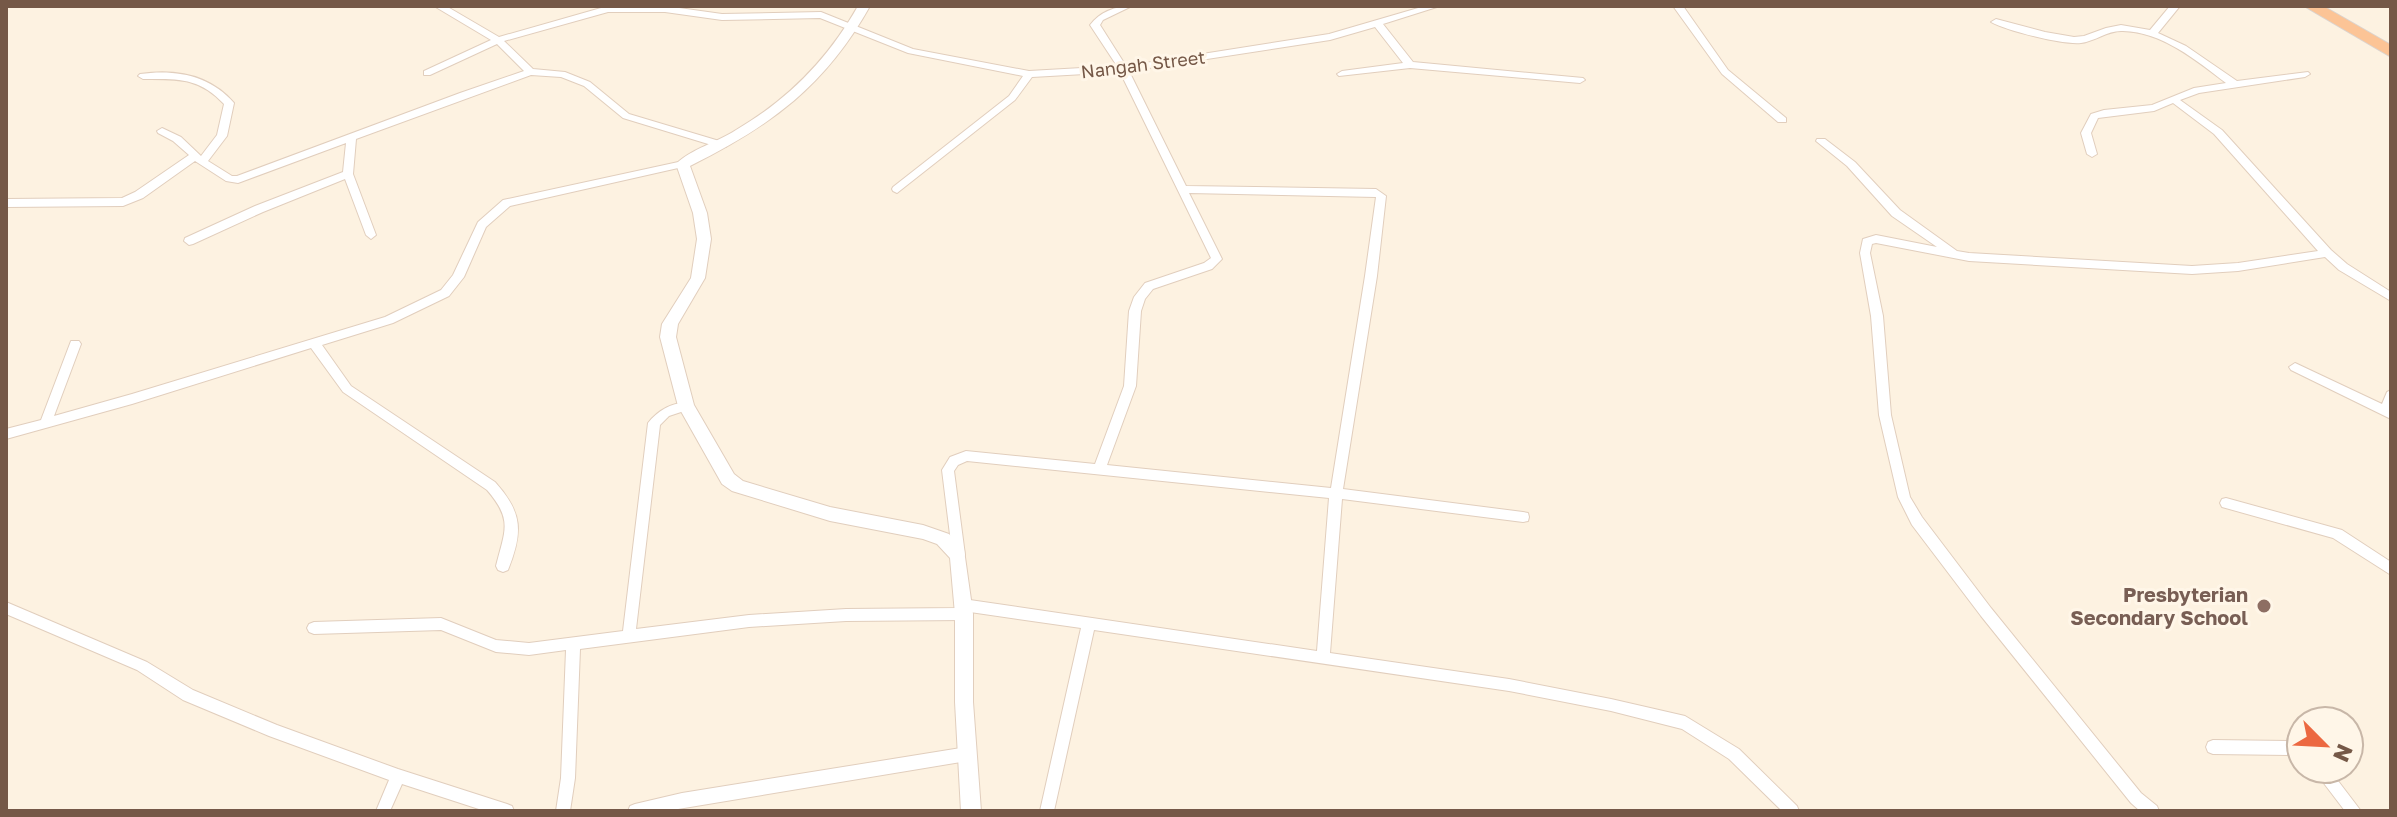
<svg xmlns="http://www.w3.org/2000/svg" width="2397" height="817" font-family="'Golos Text',sans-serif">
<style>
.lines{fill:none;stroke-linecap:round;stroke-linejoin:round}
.minor-casing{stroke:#e1cebd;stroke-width:2}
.tertiary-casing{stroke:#e1cebd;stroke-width:2}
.trunk-casing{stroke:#dbd4cf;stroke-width:2}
.minor{fill:#fff;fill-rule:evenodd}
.tertiary{fill:#fff;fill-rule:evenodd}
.trunk{fill:#fcc496;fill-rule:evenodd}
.education-dot{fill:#8d6e63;stroke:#fff6e8;stroke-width:3}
.labels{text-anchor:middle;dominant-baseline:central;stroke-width:6;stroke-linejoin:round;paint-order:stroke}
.far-street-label{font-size:18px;fill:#755847;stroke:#fff6e8}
.education-label{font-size:20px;font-weight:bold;fill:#785e54;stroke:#fff6e8;text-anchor:end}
</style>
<rect width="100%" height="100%" fill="#fdf2e1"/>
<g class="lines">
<g class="minor-casing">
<path id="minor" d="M434 6H446L499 37 608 6H665L722 14 821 12 913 49 1029 71 1117 66 1090 25C1100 12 1115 6 1132 6L1103 20 1100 25 1126 66 1329 34 1425 6H1440L1383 24 1413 62 1583 78 1585 80 1580 83 1410 68 1339 76 1337 74 1342 71 1403 63 1375 27 1330 40 1129 71 1186 186 1376 189 1386 196 1377 276 1343 489 1523 512 1528 513 1529 517 1528 521 1523 522 1342 499 1330 653 1509 679 1611 699 1685 716 1739 749 1797 806 1799 811H1782L1729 759 1682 729 1611 711 1509 691 1094 630 1054 811H1040L1081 628 970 612 969 618 964 620 846 621 749 627 580 649 575 778 570 811H556L561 778 566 650 529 655 496 652 441 630 314 634 309 632 307 628 309 624 314 622 441 618 496 640 529 643 623 631 648 423C658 410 674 401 690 403L692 406 690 409 669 416 660 425 636 629 749 615 846 609 958 608 956 605 958 601 963 599 1317 651 1329 498 967 461 958 465 954 471 965 555 963 559 958 561 953 559 942 470 950 457 966 451 1095 464 1124 386 1129 311 1134 297 1145 283 1204 263 1211 258 1120 72 1032 77 1015 100 897 193 893 191 892 189 893 187 1009 96 1023 76 908 53 820 18 722 20 665 12H608L504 41 533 69 565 72 590 82 629 114 726 143V147H718L623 118 584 86 561 77 531 75 356 139 353 174 376 235 371 239 366 235 345 179 263 212 193 244 189 245 184 241 185 238 255 206 343 172 346 143 238 183 226 181 195 161 143 198 123 206 6 207V199L122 198 135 192 189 155 173 141 158 133 157 131 162 128 181 137 201 156 217 135 224 104C199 77 177 79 143 79L138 76 140 74C175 69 210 75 234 103L227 136 208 161 232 176H237L460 93 524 71 497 44 430 75H424V71L491 40ZM1189 193 1376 197 1365 276 1331 488 1107 465 1136 386 1141 311 1145 299 1153 289 1212 269 1222 259Z
M1673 6H1683L1728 70 1786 118V122H1778L1722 74Z
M2170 6H2180L2158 33 2186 46 2237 81 2308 72 2310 74 2305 77 2199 93 2180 100 2222 130 2331 250 2347 264 2391 292V301L2339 270 2325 257 2238 271 2192 274 1969 261 1876 243 1872 244 1870 253 1883 316 1891 415 1910 497 1922 517 1991 608 2141 793 2157 806 2159 811H2140L2131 803 1981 616 1912 525 1898 497 1879 415 1871 316 1860 253 1863 239 1876 235 1937 247 1892 216 1847 166 1816 141 1817 139H1825L1855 162 1900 210 1957 251 1969 253 2192 266 2238 263 2318 251 2214 134 2173 103 2154 111 2098 118 2091 133 2097 154 2092 157 2087 154 2081 133 2091 114 2104 110 2152 105 2194 88 2226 83C2196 60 2162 32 2123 31 2108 30 2096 41 2081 43 2063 45 2007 31 1991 22L1996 19 2045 32 2074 37 2084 36 2106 28 2121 25 2150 30Z
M683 161 687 162V166L510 206 486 227 464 277 449 296 393 323 322 345 351 386 495 482C523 513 523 532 508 570L503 572 498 570 496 566C505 530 513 520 487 490L343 392 311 348 132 404 6 439V429L41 420 71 341H79L81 344 54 416 132 394 385 317 441 290 453 275 478 222 503 200Z
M2295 363 2382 404 2387 392 2391 390V419L2291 370 2289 367Z
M2226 498 2342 530 2391 562V575L2333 538 2222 507 2220 503 2222 499Z
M6 602 147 662 193 690 277 725 398 769 507 804 512 806 514 811H485L402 784 390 811H376L389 780 269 736 183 700 137 670 6 614Z
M2213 740 2289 741 2301 746V760L2289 755 2213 754 2208 752 2206 747 2208 742Z
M967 747 972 749 974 754 972 759 967 761 666 811H628L630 806 635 804 682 793Z
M2313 769H2329L2361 811H2345Z"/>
</g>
<g class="tertiary-casing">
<path id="tertiary" d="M858 6H870C826 85 771 126 690 166L707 213 711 239 705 278 678 324 676 337 694 405 734 474 743 481 830 507 923 525 949 534 964 550 973 614V702L981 811H961L955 702V614L950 558 937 544 923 539 830 521 732 491 722 484 678 406 660 337 662 324 691 278 697 239 693 213 676 164C691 149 718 142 736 130 789 99 828 59 858 6Z"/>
</g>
<g class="trunk-casing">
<path id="trunk" d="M2304 6H2323L2391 45V57Z"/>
</g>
<use href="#minor" class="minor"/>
<use href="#tertiary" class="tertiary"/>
<use href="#trunk" class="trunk"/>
</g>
<circle class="education-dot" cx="2264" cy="606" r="8"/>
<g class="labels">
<g class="far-street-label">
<text transform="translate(1143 64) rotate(-7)">Nangah Street</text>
</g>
<g class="education-label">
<text x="2248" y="594">Presbyterian<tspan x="2248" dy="23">Secondary School</tspan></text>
</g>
</g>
<rect width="2397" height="817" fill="none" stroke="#755847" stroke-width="16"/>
<g transform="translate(2325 745) rotate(114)"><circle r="38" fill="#fff6e8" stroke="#c8b7a8" stroke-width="2"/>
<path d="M0-6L14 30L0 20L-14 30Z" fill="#ec6841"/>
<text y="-12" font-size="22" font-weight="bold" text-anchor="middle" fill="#755847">N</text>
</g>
</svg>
